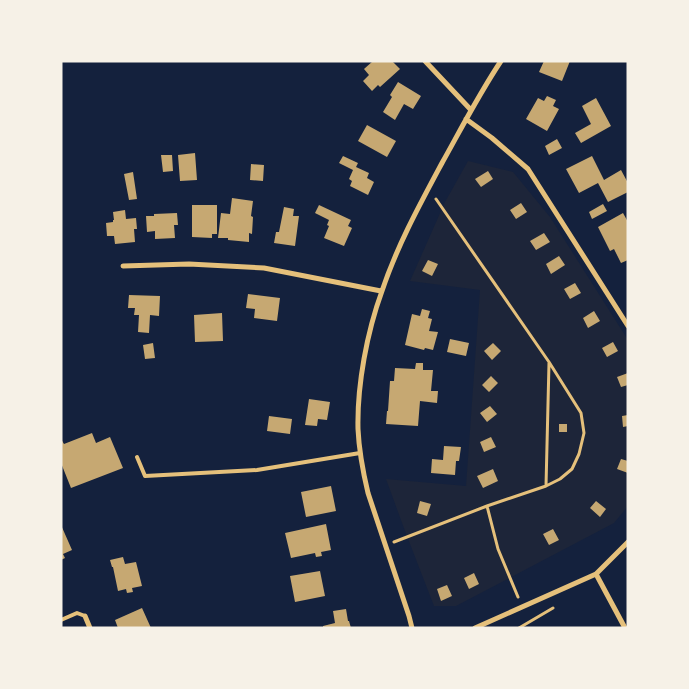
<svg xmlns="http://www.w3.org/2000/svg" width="689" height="689" font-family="Raleway,sans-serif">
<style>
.green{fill:#1d2539}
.building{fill:#c6a872}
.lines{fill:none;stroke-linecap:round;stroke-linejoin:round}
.path{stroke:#e5c07b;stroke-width:3}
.service{stroke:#e5c07b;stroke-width:4}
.minor{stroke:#e5c07b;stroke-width:5}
</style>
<rect width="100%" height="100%" fill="#14213d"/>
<path class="green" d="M468 161 513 172 550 217 628 340V506L614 523 456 606H434L405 531 386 479 466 486 480 290 410 281 445 202Z"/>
<path class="building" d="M373 61H392L400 69 380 87 378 85 372 91 363 81 369 75 364 69Z
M544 61H570L562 81 539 72Z
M398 82 421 96 413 109 404 104 395 120 383 112 392 97 390 95Z
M547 96 556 100 553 106 559 109 547 131 526 119 538 98 544 101Z
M596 98 611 126 581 143 575 133 591 124 582 106Z
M367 125 396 141 387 157 358 141Z
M557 139 562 148 549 155 545 146Z
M195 153 197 180 180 181 178 155Z
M161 155H172L173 171 163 172Z
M343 156 358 163 356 167 369 173 367 178 374 182 368 195 350 186 352 181 349 179 353 170 339 163Z
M592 156 604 180 621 170 628 183V192L608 202 598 183 579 193 566 169Z
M251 164 264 165 263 181 250 180Z
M488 171 493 179 481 187 475 179Z
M133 172 137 199 129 200 124 174Z
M232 198 253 201 251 216 253 217 252 234 249 233V242L228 240V238H218L221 213 230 214Z
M521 203 527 212 516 219 510 210Z
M603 204 607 211 592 219 589 212Z
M192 205H217V234H212V238L192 237Z
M319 205 351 220 348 226 352 228 344 246 324 238 329 226 327 225 329 220 315 213Z
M284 207 294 209 293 216H299L295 246 274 243 276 232H279Z
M125 210 126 219 136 218 137 229H134L135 242 115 244 114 236H107L106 223 113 222V220H114L113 212Z
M177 213 178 225H174L175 238 155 239V231L147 232 146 216H154V214Z
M623 213 628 222V260L621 263 614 249 610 251 598 227Z
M544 233 550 242 536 250 530 241Z
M559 256 565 265 551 274 546 264Z
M428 260 438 264 432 276 422 271Z
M575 283 581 293 570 299 564 289Z
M248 294 280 298 277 321 254 318 255 309 246 308Z
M129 295 160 296 159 316 150 315 149 333 138 332 139 315H134L135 308H128Z
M422 309 430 311 428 318 432 319 429 331 438 332 433 350 425 348 424 350 405 345 412 314 420 316Z
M594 311 600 321 588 328 583 318Z
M222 313 223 341 195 342 194 315Z
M450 339 469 343 466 356 447 352Z
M613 342 618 351 607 357 602 348Z
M153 343 155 358 145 359 143 345Z
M493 343 501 351 492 360 484 351Z
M416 363H423V370H433L431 391H438L437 403 420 401 418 426 386 424 387 411H388L390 381H394L395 368 415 369Z
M628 373V385L621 387 617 377Z
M491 376 498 383 489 392 482 385Z
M309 399 330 402 327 420 318 419 317 426 305 425Z
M490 406 497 414 487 422 480 413Z
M628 415V426L623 427 622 416Z
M269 416 292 419 290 434 267 431Z
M559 424H567V432H559Z
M92 433 96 443 110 437 123 468 71 488 61 463V439L64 444Z
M491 437 496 447 484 452 480 442Z
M444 446 461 447 459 461H456L455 475 431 473 432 459 443 460Z
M621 459 628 461V473L617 469Z
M493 469 498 481 483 488 477 476Z
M331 486 336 511 306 517 301 492Z
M420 501 431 504 427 516 417 513Z
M596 501 606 509 600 517 590 508Z
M326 524 331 550 321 552 322 556 316 557 315 553 291 558 285 533Z
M61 525 72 550 63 554 65 558 61 560Z
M553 529 559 540 549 545 543 534Z
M123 557 125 564 136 562 142 586 132 588 133 592 127 593 126 589 118 591 113 567H112L110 560Z
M320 571 325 596 295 602 290 576Z
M474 573 479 584 469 589 464 578Z
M447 585 452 596 441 601 437 589Z
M142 608 151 628H118L115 620Z
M346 609 348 621H349L351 628H323V626L335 623 333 611Z"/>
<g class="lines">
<path class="path" d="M436 199 549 362 581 413 584 433 579 454 572 469 560 479 546 486 487 506 498 549 518 597
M546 486 549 363
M394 542 487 506
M519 628 553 608"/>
<path class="service" d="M137 457 145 476 257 470 360 453
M61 620 77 613 85 616"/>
<path class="minor" d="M425 61 471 110
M466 119 492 138 528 169 628 326
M123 266 189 264 264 268 381 291
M596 574 625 628
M85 616 90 628
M412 628 409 616 368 493C363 472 359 451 358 429 357 385 367 332 382 291 397 246 420 204 442 163 461 129 479 94 501 61
M475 628 596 574 628 542"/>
</g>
<rect width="689" height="689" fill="none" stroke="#f6f1e7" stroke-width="125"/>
</svg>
